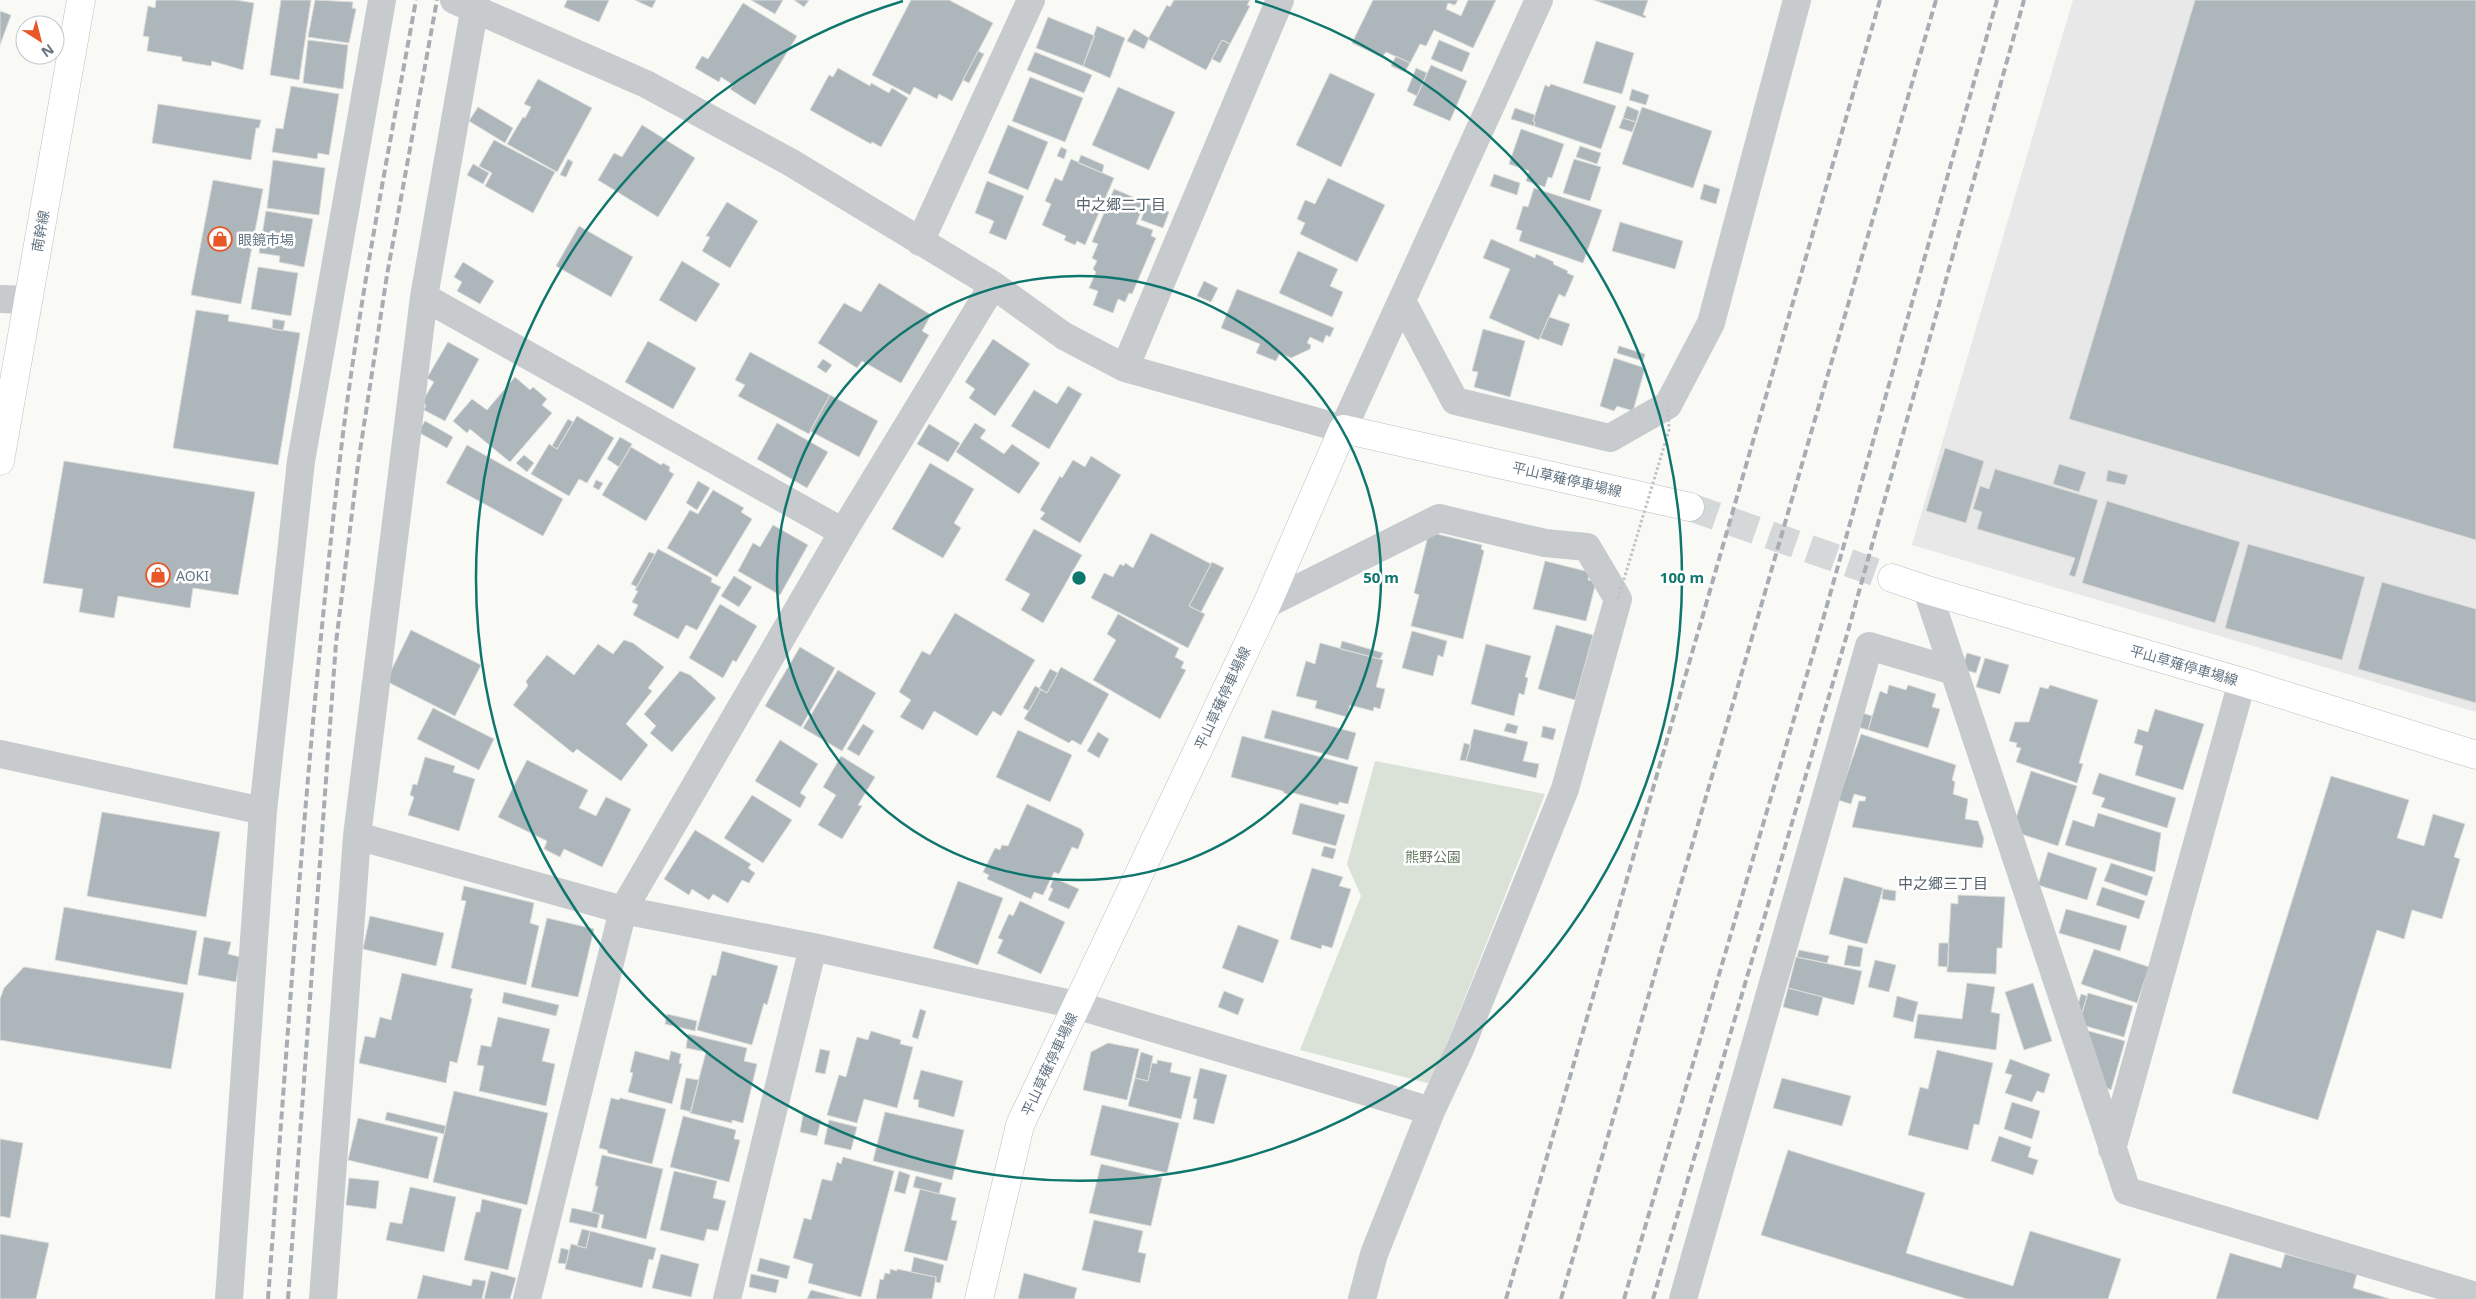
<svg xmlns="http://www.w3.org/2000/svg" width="2476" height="1299" font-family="'Noto Sans','Noto Sans JP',sans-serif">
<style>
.built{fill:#e7e8e7}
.green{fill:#dae1d7}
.building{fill:#adb6bb;stroke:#dbdbd8}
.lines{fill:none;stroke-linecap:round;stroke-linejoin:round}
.major-tunnel{stroke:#d4d8d9;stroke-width:28;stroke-dasharray:28 14;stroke-linecap:butt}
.major-casing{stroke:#babec2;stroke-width:29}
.minor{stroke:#c7cbce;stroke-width:28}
.major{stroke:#fff;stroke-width:28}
.rail{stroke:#a7adb3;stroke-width:4;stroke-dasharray:8 4;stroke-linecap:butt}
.path-bridge{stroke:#c0c3c5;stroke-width:3;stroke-dasharray:2.5 2.5;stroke-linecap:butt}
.ring{fill:none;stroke:#0f766e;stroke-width:2.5}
.labels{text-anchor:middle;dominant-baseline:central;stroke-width:5;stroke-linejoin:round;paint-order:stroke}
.street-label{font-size:14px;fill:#637482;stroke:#fff}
.poi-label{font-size:14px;fill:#637482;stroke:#fff;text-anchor:start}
.park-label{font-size:14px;fill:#667a62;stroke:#fff}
.neighbourhood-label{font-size:15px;fill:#55626d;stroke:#fff}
.centre{fill:#0f766e;stroke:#fff;stroke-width:2.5}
.ring-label{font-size:15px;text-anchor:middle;font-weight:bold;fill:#0f766e;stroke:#fff;stroke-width:5;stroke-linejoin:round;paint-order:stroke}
</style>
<rect width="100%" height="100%" fill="#f9f9f6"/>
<path class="built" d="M2073 0H2476V712L1912 545Z"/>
<path class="green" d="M1375 761 1545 794 1431 1084 1300 1050 1361 896 1347 864Z"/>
<path class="building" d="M156 0H236L254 3 243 70 212 61 211 66 182 61V57L147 51 149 37 143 36 148 6 155 8Z
M281 0H311L299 80 270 75Z
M315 0 353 2 352 8 356 9 349 43 308 37Z
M567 0H609L599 22 564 7Z
M635 0H656L652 8Z
M751 0H783L775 14Z
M794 0H809L804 7Z
M911 0H949L993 23 952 101 939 94 937 99 914 87 910 95 872 75Z
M1174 0H1250L1247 5 1250 6 1230 44 1222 40 1206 70 1148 39 1167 5 1170 7Z
M1373 0H1458L1455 5 1448 3 1446 9 1461 16 1468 0H1496L1473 48 1434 30 1426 46 1420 44 1410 63 1386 52 1382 57 1352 43Z
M1594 0H1648L1643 15 1646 16 1645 18Z
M2195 0H2476V540L2069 419Z
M743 3 797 36 755 105 730 89 733 85 721 77 719 82 695 68 702 56 708 59Z
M0 11 11 15 0 45Z
M1048 17 1095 36 1083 66 1036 48Z
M1097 26 1125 38 1110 78 1083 66Z
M1134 29 1149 38 1144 49 1127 41Z
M308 40 348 45 343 89 303 83Z
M1222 40 1230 44 1220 63 1212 59Z
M1439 40 1470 53 1462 72 1431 59Z
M1596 41 1634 53 1622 94 1583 83Z
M978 51 984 54 969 83 963 80Z
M1035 52 1092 75 1084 93 1027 70Z
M1396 56 1410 63 1405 72 1391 66Z
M1431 65 1467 81 1450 121 1413 105Z
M838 68 870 86 871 83 889 93 892 88 908 98 881 147 872 142 871 144 810 110 829 75 833 77Z
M1416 68 1427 73 1417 96 1407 91Z
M1330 73 1375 94 1341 167 1296 145Z
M1030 77 1083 98 1065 142 1012 121Z
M538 79 592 108 557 172 507 144 523 117 525 118 531 107 524 104Z
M1551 84 1616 106 1601 149 1534 126 1535 122 1533 121 1545 85 1549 87Z
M291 86 339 94 329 155 318 153 317 159 272 152 276 128 283 129Z
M1118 87 1175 112 1149 170 1092 145Z
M1632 89 1649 95 1646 105 1629 100Z
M158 104 261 120 259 128H256L251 160 152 143Z
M1627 106 1639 111 1636 122 1623 118Z
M478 107 513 128 505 143 469 121Z
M1642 107 1712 131 1693 188 1622 164Z
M1515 108 1535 115 1533 121 1535 122 1534 126 1511 119Z
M1623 118 1636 122 1632 132 1619 128Z
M642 125 695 158 658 217 598 180 614 153 622 157Z
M1008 125 1048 142 1028 190 988 173Z
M1521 129 1564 144 1552 178 1548 177 1545 187 1526 181 1529 171 1509 164Z
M494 140 555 172 533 213 485 186 492 173 479 166Z
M1580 146 1601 153 1597 164 1576 157Z
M1061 147 1067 150 1064 159 1057 156Z
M1081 155 1104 165 1102 173 1078 163Z
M568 159 573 162 566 177 560 175Z
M1071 159 1114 178 1085 245 1077 241 1075 245 1064 240 1066 236 1042 225 1051 204 1045 201 1055 178 1062 181Z
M1574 159 1601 167 1590 201 1563 193Z
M273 160 325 168 319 215 267 208Z
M473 164 489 173 483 184 467 175Z
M1494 174 1520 183 1517 195 1490 186Z
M1328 178 1385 205 1357 262 1300 234 1305 223 1297 219 1305 200 1315 204Z
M213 180 263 189 241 304 191 295Z
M987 181 1024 196 1006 240 989 233 994 221 975 213Z
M1704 184 1720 189 1716 204 1700 199Z
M1534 188 1602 210 1583 263 1519 241 1522 231 1516 229 1523 206 1528 207Z
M1114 189 1145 202 1136 224 1153 230 1151 236 1156 238 1132 294 1129 293 1125 302 1118 299 1113 313 1093 305 1098 291 1089 288 1096 272 1093 269 1097 261 1092 258 1098 244 1092 242Z
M727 202 758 221 730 268 702 251 710 237 706 236Z
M1147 204 1169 212 1163 228 1141 220Z
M266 211 313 219 304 267 279 262 280 256 259 253Z
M1620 222 1683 241 1675 269 1612 251Z
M579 226 633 257 611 297 556 266Z
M1491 239 1535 258 1536 254 1554 262 1553 264 1568 271 1567 273 1574 276 1565 297 1559 294 1539 340 1489 318 1510 269 1483 258Z
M1298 251 1338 269 1330 286 1343 292 1332 317 1279 293Z
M682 261 720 284 696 322 659 300Z
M463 262 494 281 480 304 457 291 462 282 454 277Z
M258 267 298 273 291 316 251 309Z
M1204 281 1218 288 1211 302 1197 296Z
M879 283 931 315 922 331 929 335 901 383 862 361 857 368 818 343 844 303 861 312Z
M1237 289 1334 328 1330 337 1326 335 1323 343 1310 337 1307 343 1311 345 1310 349 1291 358 1280 353 1276 361 1256 353 1260 344 1221 328Z
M196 310 229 315 228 321 300 333 278 465 173 448Z
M1549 317 1570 324 1562 346 1540 338Z
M273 319 285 321 283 331 272 329Z
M1483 329 1525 341 1510 397 1474 387 1478 372 1472 371Z
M993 339 1030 364 995 416 969 398 975 389 965 382Z
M648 341 696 368 673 409 625 382Z
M448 342 479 359 445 421 424 410 426 405 422 402 434 382 427 378Z
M1619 346 1645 354 1643 361 1617 353Z
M750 352 830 395 809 434 738 396 745 385 735 380Z
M1614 358 1645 368 1633 411 1617 406 1614 411 1600 406Z
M823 359 832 365 826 373 817 367Z
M515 377 530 390 533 387 547 399 542 405 552 413 510 462 470 429 467 433 453 421 472 399 487 410Z
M1068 386 1082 394 1049 449 1011 426 1034 390 1057 404Z
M830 395 878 421 859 457 810 431Z
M577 416 614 438 587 483 579 479 569 496 531 474 549 444 557 449Z
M568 419 573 422 557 449 552 446Z
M425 421 453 437 447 448 418 432Z
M777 423 828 452 807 488 757 459Z
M975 423 986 430 980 438 1004 454 1012 444 1040 463 1019 494 956 452Z
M929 424 960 443 948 462 917 444Z
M620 437 632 444 619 467 607 459Z
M467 445 563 499 543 536 446 483Z
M631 447 661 465 663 463 670 467 669 471 674 474 646 521 602 495Z
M1945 448 1984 461 1966 523 1926 511Z
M524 455 534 463 527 472 516 463Z
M1091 456 1121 475 1080 543 1040 519 1045 513 1040 510 1060 476 1062 478 1073 460 1085 467Z
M64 461 255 492 238 595 193 588 190 608 118 596 114 618 79 612 83 589 43 583Z
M930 463 974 489 954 523 961 528 943 558 892 529Z
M2059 464 2086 472 2079 492 2053 484Z
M1995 469 2098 500 2075 577 2069 575 2075 558 1977 529 1982 512 1973 509 1980 486 1989 489Z
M2108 470 2128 475 2125 485 2106 481Z
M596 480 603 483 599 490 593 487Z
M698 481 710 488 697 510 686 503Z
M713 490 744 508 741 512 752 519 717 577 667 548 690 510 698 514Z
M2107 501 2240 542 2215 623 2082 583Z
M773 525 808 545 780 595 738 571 753 543 760 547Z
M1034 529 1082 555 1043 623 1021 610 1030 594 1005 580Z
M1429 532 1482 545 1481 549 1484 551 1463 639 1411 626 1419 595 1414 593Z
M1151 533 1211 564 1189 606 1205 614 1188 648 1091 598 1104 573 1113 577 1120 564 1124 566 1125 563 1133 568Z
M2248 544 2365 577 2342 660 2225 628Z
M658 549 712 578 711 582 721 587 697 630 686 625 678 639 633 615 638 605 632 602 638 591 635 590Z
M649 552 655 554 637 587 631 584Z
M1545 561 1589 572 1588 580 1596 582 1586 621 1533 609Z
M1212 562 1224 568 1201 612 1189 606Z
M734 576 752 587 739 607 721 596Z
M2382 582 2476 609V703L2358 669Z
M720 604 757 626 736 662 733 660 723 678 689 658Z
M955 613 1035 660 1001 716 993 711 977 736 934 711 923 730 900 717 911 700 899 692 922 651 930 655Z
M1118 614 1179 648 1175 657 1184 662 1181 668 1186 670 1160 719 1093 680 1116 640 1107 634Z
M1556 625 1593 635 1575 700 1538 689Z
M411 630 481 665 455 716 386 681Z
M1412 631 1447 641 1443 657 1438 655 1433 676 1402 668Z
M624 640 633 643 664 667 648 688 652 691 626 724 648 745 621 781 577 749 573 753 513 705 528 686 526 681 547 655 574 675 598 644 613 654Z
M1342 641 1383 653 1380 659 1340 649Z
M1320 643 1383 660 1376 687 1385 689 1380 709 1374 707 1373 711 1350 705 1347 717 1315 708 1317 701 1296 696 1306 661 1315 664Z
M1486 644 1531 656 1525 677 1528 678 1524 695 1519 693 1514 716 1471 704Z
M800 647 835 668 801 727 765 706Z
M1967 653 1981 657 1976 673 1962 669Z
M1985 658 2009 665 2000 694 1976 687Z
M1061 667 1109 694 1081 745 1072 740 1069 743 1024 719 1041 689 1047 693Z
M1050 669 1058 673 1047 693 1039 689Z
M838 670 876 693 842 751 803 728Z
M680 671 690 675 716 698 672 752 650 733 656 726 644 714Z
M1889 685 1906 690 1908 685 1936 694 1932 707 1940 709 1928 748 1868 730 1880 691 1887 694Z
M2050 685 2098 700 2079 763 2083 764 2077 783 2016 762 2021 748 2016 747 2017 743 2009 741 2015 722H2029L2040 687 2048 689Z
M1035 686 1041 689 1029 711 1023 708Z
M433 708 494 739 479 770 417 739Z
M2155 709 2204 724 2183 790 2135 775 2143 746 2134 743 2138 729 2148 732Z
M1272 710 1356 733 1348 760 1264 738Z
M1862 713 1872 716 1868 730 1858 727Z
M1507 723 1518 726 1516 734 1504 731Z
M863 724 874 731 859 756 847 749Z
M1543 726 1556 729 1553 740 1541 737Z
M1474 729 1528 742 1523 761 1539 764 1536 778 1466 761Z
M1018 730 1072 755 1050 802 996 777Z
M1098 732 1109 739 1099 758 1087 751Z
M1861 734 1956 765 1952 780 1955 782 1953 794 1968 799 1965 819 1978 821 1984 839 1982 848 1852 827 1859 801H1865L1866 797 1854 794 1851 804 1838 800Z
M1242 736 1358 767 1348 804 1339 802 1338 805 1290 792V795L1284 793 1283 791 1231 777Z
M780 740 818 764 800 793 806 797 800 808 755 781Z
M1464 743 1471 745 1466 761 1460 760Z
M841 756 875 777 858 805 862 806 842 839 818 825 836 795 823 787Z
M425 757 455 766 453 772 475 779 459 831 408 815 414 797 410 795 413 784 417 785Z
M527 760 588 790 579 808 596 816 606 797 631 809 602 867 564 849 560 857 544 849 547 841 498 817Z
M2031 771 2077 786 2058 846 2012 831Z
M2099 773 2176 798 2167 828 2101 807 2105 798 2092 794Z
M2331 776 2409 800 2397 838 2424 846 2433 814 2465 824 2454 857 2460 859 2442 919 2412 910 2404 939 2377 930 2318 1120 2232 1093Z
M752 795 792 820 763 863 724 838Z
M1300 803 1345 815 1336 846 1292 834Z
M1027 804 1081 829 1084 834 1078 849 1072 847 1059 874 1054 872 1043 895 1034 892 1031 899 987 879 989 875 983 872 995 848 1000 850 1002 845 1008 846Z
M102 812 220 832 206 917 87 896Z
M2098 813 2161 833 2155 872 2065 845 2073 820 2094 827Z
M695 830 751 864 748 868 755 873 749 883 742 880 728 903 713 894 709 900 692 889 689 895 664 879Z
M1324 846 1336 849 1333 859 1321 856Z
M2048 852 2097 868 2087 900 2038 885Z
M2111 863 2153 877 2147 896 2104 881Z
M1312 868 1343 877 1339 886 1351 889 1332 948 1322 945 1321 949 1290 939Z
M1844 877 1883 888 1867 944 1829 934Z
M1054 878 1079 889 1069 909 1048 900 1053 889 1050 887Z
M958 881 1003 898 978 965 933 948Z
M464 886 534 903 530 923 539 926 526 985 451 968 466 901 461 900Z
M2102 887 2145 901 2139 919 2096 905Z
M1883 889 1896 891 1895 901 1882 899Z
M1958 895 2005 897 2002 948H1997L1996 974 1947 972 1951 903 1958 904Z
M1020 901 1065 922 1041 974 997 953 1003 940 998 938 1009 914 1013 916Z
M64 907 197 931 187 985 55 960Z
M2066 909 2127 926 2120 951 2059 933Z
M370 916 444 933 436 966 363 949Z
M547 918 594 929 578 997 531 987Z
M1238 925 1279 940 1263 983 1222 968Z
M204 937 231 942 228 954 240 957 236 982 198 975Z
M1939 943H1949L1948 967 1938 966Z
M1848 945 1863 948 1860 967 1844 965Z
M2094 949 2149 967 2137 1003 2081 984Z
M1799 950 1829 956 1827 963 1797 957Z
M722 951 778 966 767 1005 764 1003 752 1045 697 1030 712 975 716 976Z
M1796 957 1862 971 1854 1005 1788 988Z
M1875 960 1896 965 1889 992 1868 987Z
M24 967 184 993 171 1069 0 1040V999L4 988Z
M402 973 473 989 470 998 472 999 457 1063 450 1061 446 1083 359 1063 365 1036 375 1038 380 1017 391 1020Z
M1967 983 1995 987 1991 1012 2000 1014 1996 1050 1914 1038 1918 1014 1962 1019Z
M2033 983 2052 1041 2024 1050 2005 992Z
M1788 988 1823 997 1818 1016 1783 1007Z
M1224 991 1244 999 1238 1015 1218 1007Z
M504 992 559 1005 556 1016 502 1003Z
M2088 993 2133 1006 2124 1037 2079 1024Z
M2081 994 2087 996 2082 1013 2076 1012Z
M1897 996 1918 1002 1913 1022 1893 1017Z
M920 1009 926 1011 918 1039 912 1037Z
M667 1014 697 1021 695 1031 665 1024Z
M498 1017 550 1029 542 1061 555 1064 546 1106 479 1091 484 1066 477 1065 481 1045 491 1047Z
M2085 1030 2125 1041 2111 1090 2107 1088 2105 1096Z
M871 1031 901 1040 900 1044 913 1047 897 1108 864 1099 857 1123 827 1115 839 1075 846 1077 857 1037 868 1040Z
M688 1034 747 1048 744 1061 757 1064 743 1123 732 1120V1123L690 1113 706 1052 686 1048Z
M1108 1043 1139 1049 1127 1100 1083 1090 1091 1052Z
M820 1049 830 1051 825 1074 815 1072Z
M1937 1050 1993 1063 1979 1125 1974 1124 1968 1150 1908 1135 1920 1087 1928 1089Z
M635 1051 669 1060 671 1051 681 1054 679 1063 682 1064 672 1104 628 1092 633 1073 630 1072Z
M1141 1052 1153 1056 1148 1081 1135 1078Z
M2010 1059 2050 1074 2044 1093 2037 1091 2032 1102 2005 1093 2012 1075 2005 1073Z
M1157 1060 1172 1063 1170 1072 1191 1077 1181 1119 1128 1106 1135 1078 1148 1081 1152 1063 1157 1064Z
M1200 1068 1227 1075 1214 1124 1193 1119 1197 1099 1193 1098Z
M921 1070 963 1081 954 1117 918 1107 919 1100 913 1099Z
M686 1078 699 1080 691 1112 680 1109Z
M1782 1078 1851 1096 1842 1126 1773 1108Z
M454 1091 548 1113 527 1205 433 1182Z
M611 1098 619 1100 620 1098 666 1109 652 1164 608 1153 607 1150 599 1148Z
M2012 1102 2040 1111 2032 1139 2004 1129Z
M1102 1105 1179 1123 1167 1173 1090 1155Z
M387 1112 446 1126 444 1134 385 1120Z
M885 1112 964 1130 952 1180 873 1161Z
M803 1115 821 1120 817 1136 800 1132Z
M683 1116 736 1130 734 1139 740 1140 729 1182 670 1167Z
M358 1118 438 1137 428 1179 348 1160Z
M829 1120 857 1127 851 1150 824 1144Z
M1999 1136 2031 1147 2028 1157 2038 1160 2033 1175 1991 1161Z
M0 1139 23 1143 10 1218 0 1216Z
M1788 1150 1925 1193 1906 1253 2013 1286 2030 1231 2121 1259 2108 1299H1967L1761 1235Z
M602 1155 663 1169 646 1239 601 1228 604 1215 592 1212 598 1186H595Z
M843 1157 894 1171 861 1297 808 1283 813 1264 793 1258 804 1218 811 1220 822 1179 832 1181 837 1162 841 1164Z
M1101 1164 1162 1178 1151 1226 1089 1213Z
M674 1171 717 1181 713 1198 726 1201 718 1231 707 1229 704 1241 660 1230Z
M899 1171 910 1175 905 1194 894 1191Z
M916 1176 942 1183 939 1194 913 1187Z
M349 1178 379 1181 376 1209 346 1205Z
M410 1187 456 1197 444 1252 386 1240 390 1222 402 1224Z
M920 1189 956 1198 951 1220 957 1221 947 1261 904 1251Z
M482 1199 522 1209 508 1270 464 1260 476 1212H480Z
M572 1208 600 1214 597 1228 569 1222Z
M1094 1220 1143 1231 1138 1252 1146 1254 1140 1283 1082 1270Z
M582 1229 590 1231 586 1248 577 1246Z
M590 1231 656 1248 653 1260 649 1259 642 1288 565 1269 571 1244 586 1248Z
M0 1234 49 1243 36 1299H0Z
M561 1248 569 1250 566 1264 558 1263Z
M2230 1253 2281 1268 2285 1254 2357 1274 2353 1288 2390 1299H2216Z
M661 1254 699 1264 691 1297 652 1288Z
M914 1257 944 1265 940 1283 936 1282V1277L911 1272Z
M760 1258 790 1266 787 1279 757 1271Z
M890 1269 897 1271V1269L936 1277 932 1299H876L880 1279 883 1280 885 1273 890 1274Z
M491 1271 516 1278 510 1299H484Z
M1024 1273 1077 1288 1074 1299H1018Z
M751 1274 779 1280 776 1293 749 1287Z
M423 1275 471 1286 473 1279 486 1281 482 1299H417Z
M811 1290 846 1299H807Z"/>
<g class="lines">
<path class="major-tunnel" d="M1690 507 1892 578"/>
<g class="major-casing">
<path id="major" d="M0 461 81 0
M1892 578 1927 590 2242 682 2476 755
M979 1299 1020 1125 1267 604 1343 429 1690 507"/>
</g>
<path class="minor" d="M454 0 646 84 790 162 993 285 1064 336 1125 368 1343 429 1539 0
M920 242 1031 0
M424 297 843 532
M0 299 28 300
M1402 301 1455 401 1610 438 1668 405 1711 323 1797 0
M1125 368 1280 0
M1927 590 2127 1191 2476 1296
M1267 604 1439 518 1545 543 1587 547 1618 599 1565 789 1460 1049 1431 1111 1374 1254 1362 1299
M0 754 263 811
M357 836 623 910 813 947 1076 1005 1431 1111
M2112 1149 2242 682
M229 1299 263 811 301 461 382 0
M323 1299 357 836 424 297 476 0
M527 1299 623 910 843 532 993 285
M727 1299 813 947
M1683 1299 1869 646 1954 671"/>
<use href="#major" class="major"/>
<path class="rail" d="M268 1299C289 1021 307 744 339 467 357 310 388 155 416 0
M288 1299 336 643 358 464 387 275 437 0
M1506 1299 1880 0
M1561 1299 1936 0
M1624 1299 1822 623 1997 0
M1653 1299 1848 631 2024 0"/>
<path class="path-bridge" d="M1618 599 1669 430 1668 405"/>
</g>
<g class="ring">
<circle cx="1079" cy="578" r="302"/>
<path d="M1255 1A603 603 0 1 1 903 1"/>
</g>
<defs>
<g id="shop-ring" transform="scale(1.25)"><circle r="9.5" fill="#fff" stroke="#e75728" stroke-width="1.5"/><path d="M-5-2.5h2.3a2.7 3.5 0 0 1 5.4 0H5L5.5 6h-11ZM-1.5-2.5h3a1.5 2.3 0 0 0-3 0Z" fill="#e75728"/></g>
</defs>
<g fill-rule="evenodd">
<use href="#shop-ring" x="220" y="239"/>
<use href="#shop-ring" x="158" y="575"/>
</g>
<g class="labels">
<g class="street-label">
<text transform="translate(40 231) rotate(-80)">南幹線</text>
<text transform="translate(1567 479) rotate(13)">平山草薙停車場線</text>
<text transform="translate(2184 665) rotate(16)">平山草薙停車場線</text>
<text transform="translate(1222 698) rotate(-65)">平山草薙停車場線</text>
<text transform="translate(1049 1064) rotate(-65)">平山草薙停車場線</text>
</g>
<g class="poi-label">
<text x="238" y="239">眼鏡市場</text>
<text x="176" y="575">AOKI</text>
</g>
<g class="park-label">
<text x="1433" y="856">熊野公園</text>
</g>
<g class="neighbourhood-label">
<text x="1121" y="204">中之郷二丁目</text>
<text x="1943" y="883">中之郷三丁目</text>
</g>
</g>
<circle cx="1079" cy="578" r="8" class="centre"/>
<g class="ring-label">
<text x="1381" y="583">50 m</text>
<text x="1682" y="583">100 m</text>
</g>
<g transform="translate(40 40) rotate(144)"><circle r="24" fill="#ffffff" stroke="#c1c7cd"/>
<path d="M0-4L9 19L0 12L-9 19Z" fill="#e75728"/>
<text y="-8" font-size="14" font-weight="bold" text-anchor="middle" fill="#637482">N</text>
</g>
</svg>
